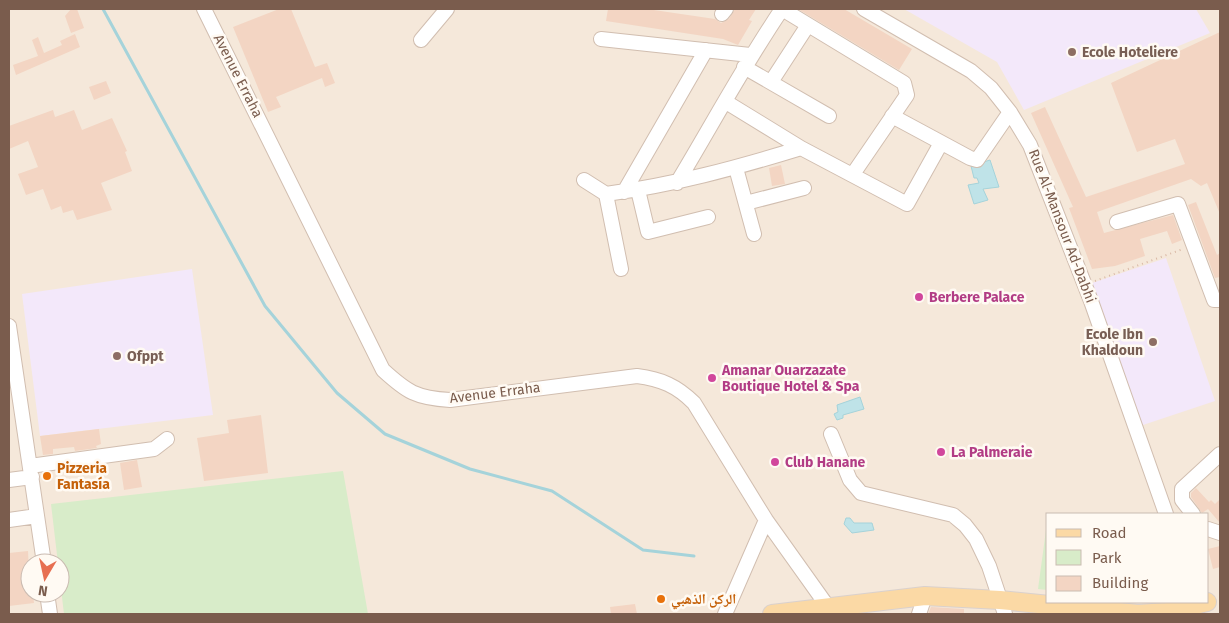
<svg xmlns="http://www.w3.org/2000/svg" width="1229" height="623" font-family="'Fira Sans','Noto Naskh Arabic',sans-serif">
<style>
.residential{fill:#f5e8da;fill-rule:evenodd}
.education{fill:#f3e8fa}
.green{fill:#d8ecc9}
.water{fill:#bfe3e8;stroke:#a5d3da}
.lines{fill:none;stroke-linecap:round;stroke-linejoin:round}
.stream{stroke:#a5d3da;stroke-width:3}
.building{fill:#f3d5c3}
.minor-casing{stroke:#d1beb0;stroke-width:16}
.major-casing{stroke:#dad1cd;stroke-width:20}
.path{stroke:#d9b8a5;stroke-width:2;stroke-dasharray:1 4;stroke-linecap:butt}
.minor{stroke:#fff;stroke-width:14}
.major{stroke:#fbd9a5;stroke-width:18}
.education-dot{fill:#8d6e63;stroke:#fffaf3;stroke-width:2}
.hotel-dot{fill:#d1479c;stroke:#fffaf3;stroke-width:2}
.food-dot{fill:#e8710a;stroke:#fffaf3;stroke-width:2}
.labels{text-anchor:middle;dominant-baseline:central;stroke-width:5;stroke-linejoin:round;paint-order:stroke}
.education-label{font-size:14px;font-weight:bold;fill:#785e54;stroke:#fffaf3;text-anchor:start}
.street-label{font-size:14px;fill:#7a5c4d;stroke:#fffaf3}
.hotel-label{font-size:14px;font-weight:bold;fill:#b23c85;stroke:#fffaf3;text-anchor:start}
.food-label{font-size:14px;font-weight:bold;fill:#c56008;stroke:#fffaf3;text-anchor:start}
</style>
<rect width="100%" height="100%" fill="#fdf6ec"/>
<path class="residential" d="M9 9H1220V614H9ZM1048 514H1208V602H1048ZM30 563H60V593H30Z"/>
<path class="education" d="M904 9H1196L1210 33 1024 110 997 62Z
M1166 258 1215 401 1140 426 1092 283Z
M192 269 213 415 40 436 22 294Z"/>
<path class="green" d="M343 471 368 614H64L51 504Z
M1046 530H1048V590L1038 589Z"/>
<path class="water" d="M990 160 999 187 983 189 988 200 974 204 968 185 979 183 977 178H974L971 166Z
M860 397 864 409 843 415V418L837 420 834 414 838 412 837 405Z
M846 518H850L854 523H872L874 530 852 533 844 524Z"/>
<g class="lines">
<path class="stream" d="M103 9 265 306 337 393 385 434 470 469 552 491 643 550 694 556"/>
</g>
<path class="building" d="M71 9H77L84 28 71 33 65 16Z
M279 9H291L315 67 327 63 335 83 325 87 322 78 276 97 281 107 268 112 233 27Z
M608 9H647L715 19 721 23 729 19 735 9H756L749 20 752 21 738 45 723 39 606 21Z
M798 9H844L912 49 899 70Z
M1220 32V214L1207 183 1201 186 1191 179 1097 212 1104 233 1173 215 1182 240 1172 244 1167 231 1140 239 1145 256 1115 266 1092 269 1069 208 1073 207 1031 113 1045 107 1086 197 1185 164 1175 139 1137 152 1111 83Z
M75 34 80 47 16 75 13 65 38 56 32 40 38 37 44 53 62 45 60 41Z
M106 81 111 93 94 100 89 87Z
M53 110 55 117 74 110 82 130 112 118 127 151 125 152 132 171 101 183 112 210 77 220 73 210 63 213 61 206 51 210 43 189 26 195 18 174 38 167 28 141 9 149V126Z
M781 165 785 184 772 186 769 168Z
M1196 202 1217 255 1220 253V277L1215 278 1188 205Z
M261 415 268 473 204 481 197 438 229 433 227 420Z
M99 429 101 444 96 446 97 448 75 451 74 447 53 449V454L43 455 40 436Z
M137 460 142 487 124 490 120 463Z
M1196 488 1209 502 1211 500 1215 504 1220 499V523L1208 509 1202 513 1191 497V493Z
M1220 546V567L1213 569 1208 549Z
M28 551 30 593H33L34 603 9 606V553Z
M635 604 637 614H611L610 607Z
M931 607 964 609V614H928Z"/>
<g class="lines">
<g class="minor-casing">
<path id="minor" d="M204 9 383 370C407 392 416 398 450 400L637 376C661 379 677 386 694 403L766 520 828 607
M782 9 904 83 907 95 853 174
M864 9 971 71 991 88 1010 112 1030 145 1091 301 1166 514
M722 14 726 9
M601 39 750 55
M421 40 447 9
M744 67 829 116
M771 82 808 25
M726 102 801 148 907 204 941 143
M892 116 970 158 977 160 1010 112
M736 168 754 234
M584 180 606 194C673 185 736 168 801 148
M677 183C712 125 744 65 782 9
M638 190 648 232 708 217
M624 192 706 50
M606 194 621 269
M746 203 804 188
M1117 222 1178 204 1214 300H1220
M9 326 44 563
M831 434 850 480 861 493 953 515 965 525 976 539 989 566 1005 614
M30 466 154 449 167 439
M9 480 32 477
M1193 514 1182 500V489L1220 454
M9 520 37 516
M1208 529 1220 533
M47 593 50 614
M725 614 766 520
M919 614 925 596"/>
</g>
<g class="major-casing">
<path id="major" d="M772 614 925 596 1000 600 1138 614 1167 612 1207 602"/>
</g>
<path class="path" d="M1095 281 1183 249"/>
<use href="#minor" class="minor"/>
<use href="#major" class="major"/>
</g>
<g class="education-dot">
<circle cx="1072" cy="52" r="5"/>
<circle cx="1153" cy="342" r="5"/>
<circle cx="117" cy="356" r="5"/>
</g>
<g class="hotel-dot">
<circle cx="919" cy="297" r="5"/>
<circle cx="712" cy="378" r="5"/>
<circle cx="941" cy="452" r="5"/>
<circle cx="775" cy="462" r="5"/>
</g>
<g class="food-dot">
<circle cx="47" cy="476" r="5"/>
<circle cx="661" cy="599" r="5"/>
</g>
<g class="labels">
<g class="education-label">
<text x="1082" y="52">Ecole Hoteliere</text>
<text x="1143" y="334" text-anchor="end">Ecole Ibn<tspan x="1143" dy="16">Khaldoun</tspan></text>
<text x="127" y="356">Ofppt</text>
</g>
<g class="street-label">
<text transform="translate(238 76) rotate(63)">Avenue Erraha</text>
<text transform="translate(1062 226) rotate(69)">Rue Al-Mansour Ad-Dabhi</text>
<text transform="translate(495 393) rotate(-7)">Avenue Erraha</text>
</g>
<g class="hotel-label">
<text x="929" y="297">Berbere Palace</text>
<text x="722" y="370">Amanar Ouarzazate<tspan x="722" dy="16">Boutique Hotel &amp; Spa</tspan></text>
<text x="951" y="452">La Palmeraie</text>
<text x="785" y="462">Club Hanane</text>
</g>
<g class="food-label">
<text x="57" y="468">Pizzeria<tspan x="57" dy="16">Fantasía</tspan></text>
<text x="671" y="599">الركن الذهبي</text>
</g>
</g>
<rect width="1229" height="623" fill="none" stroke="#7a5c4d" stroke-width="20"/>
<rect x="1046" y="513" width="162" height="90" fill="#fffaf3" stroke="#cabbb1"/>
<rect x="1056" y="529" width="25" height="8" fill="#fbd9a5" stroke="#cabbb1"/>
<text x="1092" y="538" font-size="15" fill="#7a5c4d">Road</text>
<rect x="1056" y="550" width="25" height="15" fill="#d8ecc9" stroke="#cabbb1"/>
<text x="1092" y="563" font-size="15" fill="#7a5c4d">Park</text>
<rect x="1056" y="576" width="25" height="15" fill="#f3d5c3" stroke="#cabbb1"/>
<text x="1092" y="588" font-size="15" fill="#7a5c4d">Building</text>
<g transform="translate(45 578) rotate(189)"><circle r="24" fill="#fffaf3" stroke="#cabbb1"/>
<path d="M0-4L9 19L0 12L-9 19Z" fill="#e76f51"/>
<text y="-8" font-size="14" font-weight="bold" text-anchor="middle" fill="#7a5c4d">N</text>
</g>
</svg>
